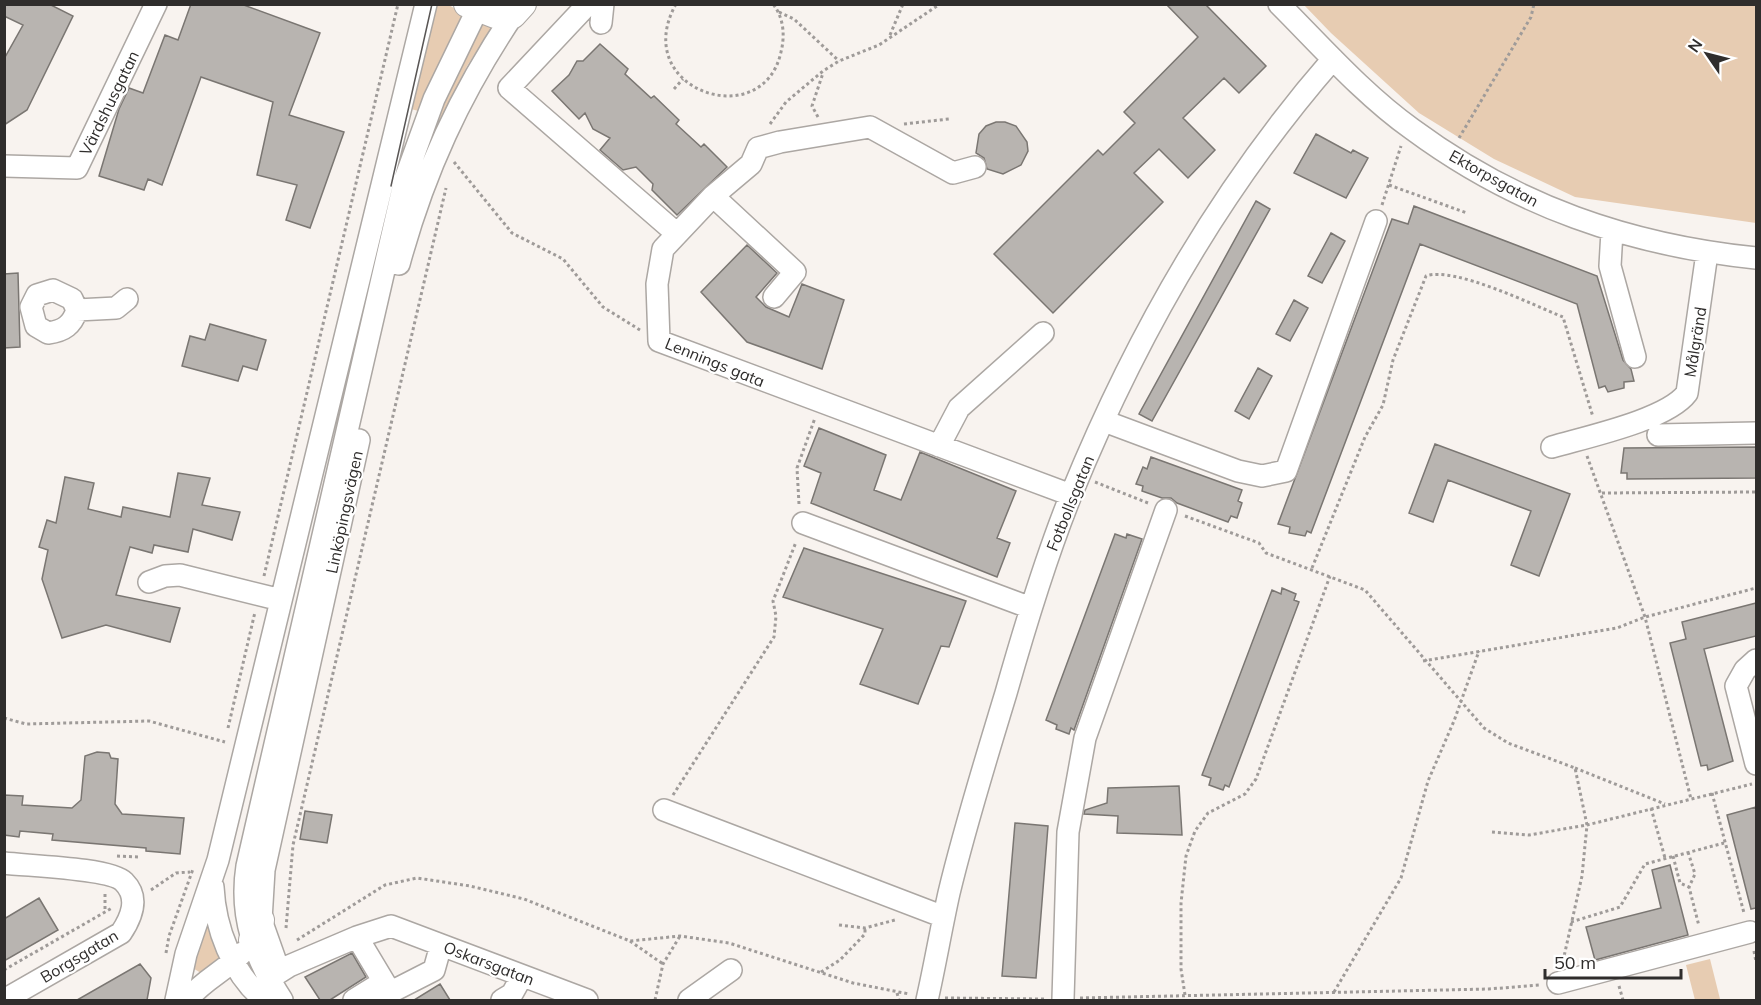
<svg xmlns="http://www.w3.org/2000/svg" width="1761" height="1005" font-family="Mulish,sans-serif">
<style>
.green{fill:#e7ccb2}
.building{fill:#b8b4b0;stroke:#7a7672;stroke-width:1.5}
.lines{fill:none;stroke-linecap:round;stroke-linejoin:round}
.minor-casing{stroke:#aca7a3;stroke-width:24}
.major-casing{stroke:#aca7a3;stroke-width:28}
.path{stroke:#9f9b99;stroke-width:3;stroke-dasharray:3 3;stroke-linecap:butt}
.minor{stroke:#fff;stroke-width:21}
.major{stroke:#fff;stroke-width:26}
.tram{stroke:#595655;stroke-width:1.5}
.labels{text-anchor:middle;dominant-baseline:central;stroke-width:4.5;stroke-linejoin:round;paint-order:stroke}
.street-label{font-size:16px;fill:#2f2d2c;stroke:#fff}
</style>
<rect width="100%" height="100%" fill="#f8f3ef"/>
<path class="green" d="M436 5H449L469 18 422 112 411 109Z
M1304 5H1756V223L1575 197 1494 159 1419 113 1331 33Z
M486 22 491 26 490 31 467 66 440 122 437 121 433 113 478 29Z
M211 922 224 956 201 973 191 967 206 923Z
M1710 959 1720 999 1695 1000 1686 965Z"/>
<path class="building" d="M4 4H49L73 16 27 110 4 125V59L23 25 4 16Z
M191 4H241L320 33 289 115 344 132 310 228 286 220 297 185 257 175 273 102 201 77 162 185 148 179 144 190 99 176 119 109 129 88 143 93 165 35 178 40Z
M1166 4H1205L1266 66 1239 93 1224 78 1183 118 1215 150 1188 178 1159 149 1134 173 1163 202 1053 313 994 254 1098 150 1103 155 1135 123 1124 112 1198 37Z
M600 44 628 69 625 74 651 98 654 96 679 120 676 124 701 147 704 144 727 167 677 215 652 190 653 184 636 167 623 170 600 150 610 138 593 129 585 113 579 119 552 91 569 75 577 61H583Z
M996 122H1005L1016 126 1027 142 1028 151 1021 165 1003 174 987 169 984 158 976 153 979 134 986 126Z
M1316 134 1351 153 1353 150 1368 158 1346 198 1294 173Z
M1256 201 1270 209 1152 421 1139 414Z
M1414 206 1597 276 1623 360 1631 369 1634 381 1624 382V388L1608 392 1605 386 1599 388 1577 304 1420 244 1311 533 1307 531 1305 536 1289 533 1290 527 1278 524 1392 219 1408 224Z
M1331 233 1345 241 1322 283 1308 276Z
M747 245 777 273 756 297 766 307 789 317 802 284 844 300 822 369 747 342 701 292Z
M18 273 20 347 4 348V274Z
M1294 300 1308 308 1290 341 1276 334Z
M210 324 266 340 257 370 243 366 238 381 182 366 190 336 205 340Z
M1258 368 1272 376 1249 419 1235 411Z
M819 428 886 455 874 490 901 500 920 452 1016 491 997 538 1010 543 997 577 811 503 821 473 804 466Z
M1435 444 1570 494 1539 576 1511 565 1531 511 1448 480 1433 522 1409 513Z
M1756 447V478L1627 479V473H1621L1624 448Z
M1151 457 1242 490 1238 501 1242 503 1237 518 1231 516 1228 522 1177 503 1171 498H1162L1142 491 1143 486 1136 484 1143 467 1147 469Z
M178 473 210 478 202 505 240 512 232 540 193 529 188 552 154 545 152 553 130 547 116 595 180 608 170 642 106 625 62 638 42 579 48 550 39 547 47 520 56 523 65 477 94 483 88 509 121 517 123 507 170 517Z
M1115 534 1126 538 1127 534 1142 539 1074 730 1071 728 1069 734 1056 729 1057 725 1046 720Z
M804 548 966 601 949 647 941 646 918 704 860 684 883 629 783 597Z
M1282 588 1296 594 1294 600 1299 602 1229 787 1225 785 1223 790 1209 785 1211 778 1202 775 1272 590 1281 594Z
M1756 603V636L1704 649 1733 761 1708 770 1707 765 1701 766 1670 643 1686 639 1682 622Z
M97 752 109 753 111 758 118 759 115 804 122 814 184 818 180 854 146 851V848L52 840 53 834 20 831 19 837 4 835V795L23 796 22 805 72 808 81 800 85 756Z
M1179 786 1182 835 1117 833 1118 816 1084 814 1085 810 1107 803 1108 788Z
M1756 807V908L1751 909 1727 815Z
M305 811 332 815 327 843 300 839Z
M1015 823 1048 826 1036 978 1002 976Z
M1670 865 1688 935 1595 960 1586 927 1661 908 1652 870Z
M39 898 58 930 4 961V919Z
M352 953 366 977 330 1000H320L305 977Z
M140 964 151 978 147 1000H77Z
M440 984 450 1000H414Z"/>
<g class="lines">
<g class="minor-casing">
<path id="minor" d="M588 4 509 88 676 233
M1279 4C1321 46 1364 95 1412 129 1516 206 1629 245 1756 258
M601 23 603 4
M4 166 77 168 156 4
M975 167 953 173 870 127 780 142 758 148 751 164 713 196 663 249 657 284 659 341 1071 495
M713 196 795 272 774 297
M1612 231 1610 266 1635 357
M399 264C424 172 460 94 513 15
M53 290 72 299 77 310C72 325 64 331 48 333L36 326 31 307 37 295Z
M77 310 116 308 127 299
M1104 421 1238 471 1262 476 1286 471 1376 221
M1658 435 1756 433
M939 446 959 408 1043 333
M1552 447C1586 437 1667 420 1687 393L1707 253
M803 523 1031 608
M149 582 165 576 180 575 281 600
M1756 660 1745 670 1736 686 1756 764
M664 810 944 917
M4 863C28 866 110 868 124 882 140 898 131 918 121 933L4 1000
M213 887C215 928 232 973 264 1000
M278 968 261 920 264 870 359 440
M270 978 289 966 357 937
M1558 983 1750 932
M385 995 434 970 441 945
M1063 999 1068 832 1085 738 1166 510
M176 1000 186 954 218 860 426 4
M187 1000C203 980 225 971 242 953
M282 1000C255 958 239 917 247 866L405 179 434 99 480 4
M354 1000 383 982
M375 1000 390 992 357 937 391 926 587 1000
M502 1000 512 994 522 976
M689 1000 731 970
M927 1000C935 965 941 929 949 893 965 826 986 759 1006 693 1025 626 1045 559 1071 495 1135 338 1222 186 1333 59"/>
</g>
<g class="major-casing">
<path id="major" d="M467 4 495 15H513L523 4
M252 940 261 920"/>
</g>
<path class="path" d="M676 4C628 90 763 135 781 52 785 36 784 18 773 4
M779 12 794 19 839 61
M890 35 903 4
M674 89 683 79
M818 117 812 106 823 73
M770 124 786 102 823 71 839 61 879 45 940 4
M904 124 949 119
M1459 138 1531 17 1534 4
M454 162 512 233 563 259 603 307 640 330
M1389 185 1467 213
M1382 205 1401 146
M1587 456 1645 617 1691 799
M1095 482 1148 503
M1602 493 1756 492
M799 504 797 468 815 418
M1185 516 1259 543 1266 553 1365 590 1484 728 1508 743 1575 768 1587 825 1529 835 1492 832
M1312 568 1365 437 1383 405 1393 360 1426 276C1454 266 1533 305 1563 317L1593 417
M264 576 398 4
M1423 661 1617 628 1645 617 1756 588
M4 718 26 724 149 721 225 742
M228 728 255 612
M1575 768 1665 804
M1712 793 1744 913
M673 795 774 637 776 616 773 601 796 542
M1651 808 1665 858
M1688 852 1695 874 1689 887 1699 926
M117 856 138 857
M1673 856 1680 883 1689 887
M151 890 176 873 190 872
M105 894V911
M1571 922 1620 907 1645 864 1724 843
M839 925 865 928 895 920
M286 928 293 845 446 188
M297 940 385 885 417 878 470 886 524 899 630 941 680 936 729 943 853 983 909 994
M630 941 663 964
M1754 951 1756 962
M166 953 169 936 193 869
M1563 961 1582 876 1587 825 1752 784
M4 970 112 908
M821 972 840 960 865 934V928
M1619 986 1623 1000
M1334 992 1401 878 1428 781 1454 721 1479 651
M897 993 899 1000
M1185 995 1181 969V903L1186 856 1195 831 1208 813 1245 794 1256 779 1330 576
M945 998 1044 999
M1080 998 1489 989 1539 985
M655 1000 663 964 680 936"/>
<use href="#minor" class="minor"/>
<use href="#major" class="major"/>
<path class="tram" d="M391 186 432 4"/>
</g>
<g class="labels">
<g class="street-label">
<text transform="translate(109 103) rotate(-64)">Värdshusgatan</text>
<text transform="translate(1494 178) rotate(29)">Ektorpsgatan</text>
<text transform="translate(1695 342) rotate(-81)">Målgränd</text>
<text transform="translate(715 362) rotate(22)">Lennings gata</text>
<text transform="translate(1070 503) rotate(-68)">Fotbollsgatan</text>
<text transform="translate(344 512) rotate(-78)">Linköpingsvägen</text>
<text transform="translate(79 956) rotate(-31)">Borgsgatan</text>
<text transform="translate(489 963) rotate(21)">Oskarsgatan</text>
</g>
</g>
<rect width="1761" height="1005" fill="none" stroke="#2f2d2c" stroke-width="12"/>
<g transform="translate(1707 54) rotate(305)" stroke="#ffffff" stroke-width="4.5" paint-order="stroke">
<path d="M0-4.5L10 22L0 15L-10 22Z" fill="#2f2d2c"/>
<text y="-9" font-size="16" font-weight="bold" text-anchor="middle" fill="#2f2d2c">N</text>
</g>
<path d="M1545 969v9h136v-9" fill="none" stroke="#2f2d2c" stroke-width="3"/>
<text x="1554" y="969" font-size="18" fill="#2f2d2c" stroke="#ffffff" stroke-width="4.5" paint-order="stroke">50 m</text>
</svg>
